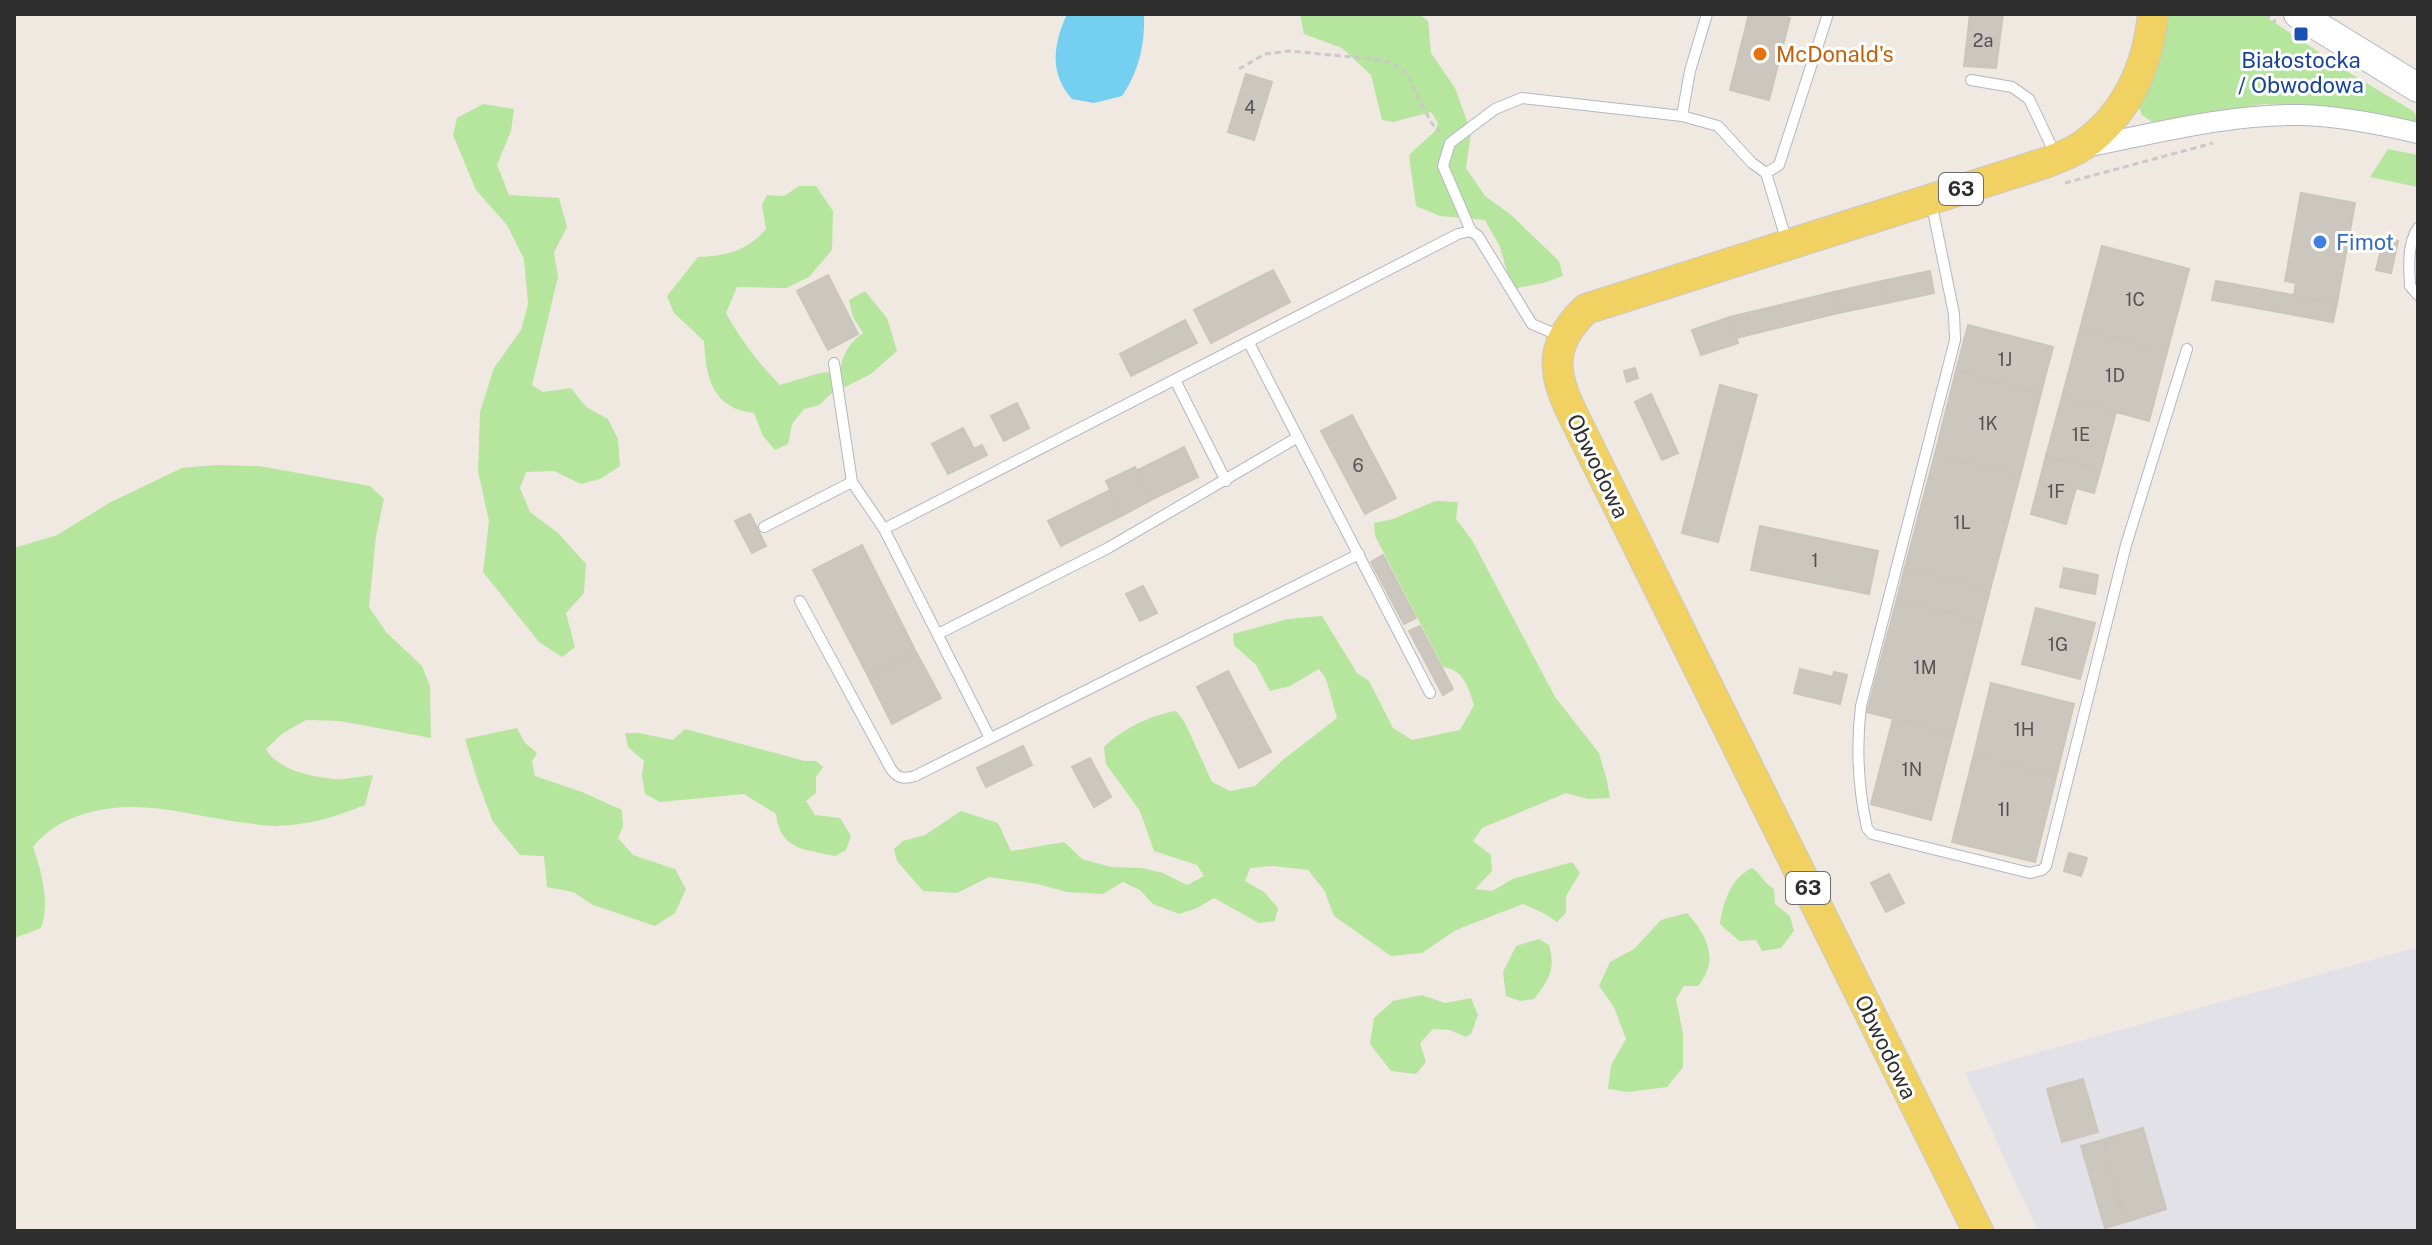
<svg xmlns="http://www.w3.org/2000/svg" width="2432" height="1245" font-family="'Public Sans',sans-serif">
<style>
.industrial{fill:#e3e1e8}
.green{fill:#b6e59e}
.water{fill:#75cff0}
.building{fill:#cbc7bf;stroke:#cbc5ba;stroke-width:2}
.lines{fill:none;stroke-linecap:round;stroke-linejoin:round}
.lane-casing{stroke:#b4b7c1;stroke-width:12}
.street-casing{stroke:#b4b7c1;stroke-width:22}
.secondary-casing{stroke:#b4b7c1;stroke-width:30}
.primary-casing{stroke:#c9c9c9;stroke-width:32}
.path{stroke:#c9c9c9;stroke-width:3;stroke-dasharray:6 4;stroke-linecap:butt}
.lane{stroke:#fff;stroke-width:10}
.street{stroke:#fff;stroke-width:20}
.secondary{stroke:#fff;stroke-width:28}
.primary{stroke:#f2d163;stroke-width:30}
.transit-dot{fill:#1a4fb4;stroke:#fff;stroke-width:3}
.food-dot{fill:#e8710a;stroke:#fff;stroke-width:3}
.shop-dot{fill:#3f7fe0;stroke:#fff;stroke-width:3}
.labels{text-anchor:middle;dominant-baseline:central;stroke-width:6;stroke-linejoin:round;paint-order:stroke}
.number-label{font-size:18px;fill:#555452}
.shield{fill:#fff;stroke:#6d6d6d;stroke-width:2}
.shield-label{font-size:20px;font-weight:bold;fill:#2e2e2e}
.food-label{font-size:22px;fill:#c56008;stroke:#fff;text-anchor:start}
.transit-label{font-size:22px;fill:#164399;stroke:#fff}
.shop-label{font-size:22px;fill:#366cbe;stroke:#fff;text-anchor:start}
.street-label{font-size:22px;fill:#2e2e2e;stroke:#fff}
</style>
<rect width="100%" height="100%" fill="#efe9e1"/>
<path class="industrial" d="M2418 947V1231H2038L1965 1073Z"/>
<path class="green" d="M1300 14H1419L1428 21 1431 53 1455 88 1471 132 1466 168 1485 196 1510 214 1559 261 1563 276 1543 283 1512 289 1500 247 1485 220 1440 216 1416 206 1409 155 1435 131 1438 123 1431 112 1393 122 1382 120 1371 75 1342 48 1304 34Z
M2166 14H2262L2348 72 2413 111 2418 118V122L2352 110 2265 104 2152 122 2142 115 2138 105Z
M483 104 514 109 511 131 497 165 509 195 559 198 567 227 554 252 558 277 532 385 543 392 571 388 586 407 608 419 618 439 620 466 600 479 581 484 554 471 526 472 520 488 530 512 558 533 586 564 584 593 566 613 575 647 562 657 539 642 483 572 489 521 478 471 480 412 494 368 521 330 528 304 524 259 507 225 476 190 453 135 457 118Z
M2388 149 2418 155V187L2370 177Z
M799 186H816L833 211 832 250 809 277 786 288 737 287 726 313C741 340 758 363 780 385L820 373 841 371C841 355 850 342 863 333L853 317 849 300 865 291 887 318 897 351 871 374 831 394 819 405 804 409 792 424 788 444 775 450 763 436 754 413C712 408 706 378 704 341L674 313 667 296 698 257C726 256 747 251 766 229L762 205 767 195 784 196Z
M215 465 259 466 370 486 384 499 376 536 369 607 386 632 422 666 430 686 431 738 340 721 306 720 283 733 266 749C277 770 312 777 334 779 346 780 361 776 373 775L365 805C335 817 309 825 276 826 266 826 256 824 246 823 196 817 145 799 95 811 68 818 50 826 33 847 42 874 50 901 41 928L15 938 14 942V548L57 535 111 502 182 468Z
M1435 501 1458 502 1456 519 1472 540 1555 697 1599 753 1607 781 1610 798 1588 799 1566 793 1482 828 1473 841 1491 855 1492 871 1475 889 1492 891 1513 879 1572 862 1580 873 1566 896V913L1557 922 1543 913 1523 904 1456 930 1422 953 1391 956 1334 916 1324 890 1308 870 1273 866 1250 868 1245 881 1264 892 1278 908 1275 921 1259 923 1214 898 1197 908 1179 914 1153 904 1140 890 1123 882 1103 894 1067 892 1038 884 989 877 957 893 923 891 897 861 894 849 903 841 925 835 961 811 998 823 1011 851 1064 842 1082 859 1111 867 1142 868 1163 873 1187 885 1204 876 1197 865 1154 851 1140 811 1106 764 1104 747C1122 729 1151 715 1176 711L1185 723 1212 782 1230 791 1255 786 1284 759 1337 718 1326 679 1319 669 1290 686 1270 691 1256 665 1234 645 1233 634 1288 619 1322 616 1357 673 1369 681 1393 728 1412 740 1460 730 1474 705C1468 687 1464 670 1443 667L1375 536 1374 523 1393 519Z
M517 728 525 743 537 753 532 762 535 776 582 792 622 810 623 827 618 838 633 855 675 869 686 889 675 913 655 926 593 905 573 892 547 887 544 856 520 855 493 822 478 782 465 739Z
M685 729 805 761H816L823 767 816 777V793L806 801 815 815 840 818 851 836 846 850 835 856C804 849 780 850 776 814L744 794 660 802 645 794 642 775 644 761 628 747 625 733H639L673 740Z
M1752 868C1762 874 1763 883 1774 889L1775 904 1790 916 1794 931 1781 948 1762 951 1756 940 1739 941 1720 924C1723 902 1731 878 1752 868Z
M1687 913C1707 935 1720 960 1698 986H1684L1676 999 1683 1034V1067L1667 1087 1628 1092 1608 1089 1611 1065 1626 1039 1614 1007 1599 986 1610 962 1634 949 1661 920Z
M1539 939 1549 945C1556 970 1549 979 1534 999L1520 1001 1506 996 1503 972 1516 946Z
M1422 995 1445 1003 1471 998 1478 1015 1471 1034 1466 1037 1450 1030 1433 1029 1420 1043 1426 1062 1416 1074 1391 1071 1370 1044 1374 1018 1393 1001Z"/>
<path class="water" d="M1067 14H1144C1145 44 1139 71 1122 96L1094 103 1072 99C1049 73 1053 45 1067 14Z"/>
<path class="building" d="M1749 14H1773L1790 18 1769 100 1730 90Z
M1970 14H2003L1996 68 1964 66Z
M1246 74 1272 82 1254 140 1228 132Z
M2301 193 2355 203 2337 303 2294 295 2296 283 2285 281Z
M2384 238 2398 241 2391 273 2376 270Z
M2102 246 2189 269 2167 352 2080 329Z
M1273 270 1290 302 1211 343 1194 310Z
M1930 271 1934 293 1887 303 1882 281Z
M828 275 858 334 828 350 797 291Z
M1882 281 1887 303 1838 313 1834 292Z
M2216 281 2337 303 2333 322 2212 300Z
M1834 292 1838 313 1736 338 1730 317Z
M1730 317 1738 343 1701 355 1692 330Z
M1185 320 1197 343 1131 376 1120 354Z
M1968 325 2053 347 2041 393 1956 371Z
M2080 329 2167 352 2149 421 2062 397Z
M1635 368 1638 378 1627 382 1624 371Z
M1956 371 2041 393 2020 476 1935 454Z
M1720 385 1757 395 1718 542 1682 533Z
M1651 394 1678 453 1662 460 1635 402Z
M2062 397 2116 412 2101 468 2046 456Z
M1017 403 1029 428 1004 441 991 416Z
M1352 415 1396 498 1365 514 1321 431Z
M963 428 974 449 982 445 987 455 948 474 932 444Z
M1184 447 1198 477 1151 500 1136 471Z
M1935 454 2020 476 1990 590 1905 567Z
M2046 456 2101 468 2094 493 2076 488 2066 524 2031 514Z
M1135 467 1151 500 1123 515 1106 481Z
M1110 490 1123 515 1061 546 1048 521Z
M750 514 766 546 752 553 735 521Z
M1760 526 1878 551 1869 594 1751 570Z
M862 545 916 652 868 676 813 570Z
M1383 555 1416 618 1404 624 1371 562Z
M1905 567 1990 590 1982 622 1897 599Z
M2064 568 2098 575 2095 594 2060 587Z
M1143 586 1157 613 1140 621 1126 594Z
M1897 599 1982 622 1953 734 1867 712Z
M2036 608 2095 623 2080 679 2022 664Z
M1420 626 1453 689 1443 695 1409 631Z
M916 652 941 698 892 724 868 676Z
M1800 669 1833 677 1834 672 1847 675 1840 704 1794 693Z
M1228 671 1271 752 1239 768 1197 687Z
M1991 683 2074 704 2056 777 1974 754Z
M1893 719 1953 734 1931 820 1871 804Z
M1023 746 1032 765 986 787 977 768Z
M1974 754 2056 777 2035 862 1952 842Z
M1090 758 1111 797 1094 807 1072 767Z
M2069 853 2087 858 2081 876 2064 871Z
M1889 874 1904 903 1886 912 1871 883Z
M2083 1079 2098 1132 2062 1142 2047 1089Z
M2143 1128 2166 1209 2126 1222 2102 1140Z
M2102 1140 2125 1222 2105 1228 2081 1146Z"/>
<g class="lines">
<g class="lane-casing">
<path id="lane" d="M1971 80 2012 87 2029 99 2056 156
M1682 116 1690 71 1707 14
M1766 173 1779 165 1828 14
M1931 201 1954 314 1955 340 1861 706C1856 747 1858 787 1867 828L1872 834 2030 873 2042 870 2046 866 2126 545 2187 349
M2418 228C2407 244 2409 267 2410 286L2418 295
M1471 231 1443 166 1450 143 1495 109 1522 98 1682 116 1718 126 1752 163 1766 173 1787 242
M1249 343 1430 693
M834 363 852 482 884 529 990 738
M1175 380 1226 481
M764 527 852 482
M884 529 1458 234 1471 231 1478 236 1532 324 1560 336
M800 601 891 769C898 779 904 779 915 776L1359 554
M938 634 1108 548 1298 437"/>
</g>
<g class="street-casing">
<path id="street" d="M2086 147C2156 133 2229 114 2301 115 2340 116 2380 124 2418 133"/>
</g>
<g class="secondary-casing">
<path id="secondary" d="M2298 14 2418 88"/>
</g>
<g class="primary-casing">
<path id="primary" d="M1978 1231 1577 423C1554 377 1545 348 1586 309L2048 162C2059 157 2072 153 2082 146 2126 115 2148 67 2153 14"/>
</g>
<path class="path" d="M2265 14 2276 22
M1239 69 1265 54 1289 51 1373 59 1392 63 1408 74 1420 102 1433 125 1440 132
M2065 183 2213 143"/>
<use href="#lane" class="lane"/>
<use href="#street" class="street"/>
<use href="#secondary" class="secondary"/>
<use href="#primary" class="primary"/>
</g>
<rect class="transit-dot" x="2293" y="26" width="16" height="16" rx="4"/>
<circle class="food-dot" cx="1760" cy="54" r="8"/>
<circle class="shop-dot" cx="2320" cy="242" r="8"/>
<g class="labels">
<g class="number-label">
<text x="1983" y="40">2a</text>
<text x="1250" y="107">4</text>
<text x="2135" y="299">1C</text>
<text x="2005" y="359">1J</text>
<text x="2115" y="375">1D</text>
<text x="1988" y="423">1K</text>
<text x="2081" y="434">1E</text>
<text x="1358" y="465">6</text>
<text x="2056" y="491">1F</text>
<text x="1962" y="522">1L</text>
<text x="1815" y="560">1</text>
<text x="2058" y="644">1G</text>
<text x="1925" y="667">1M</text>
<text x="2024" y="729">1H</text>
<text x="1912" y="769">1N</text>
<text x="2004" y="809">1I</text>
</g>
<g class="shield">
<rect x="1939" y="173" width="44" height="32" rx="6"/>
<rect x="1786" y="872" width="44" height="32" rx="6"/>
</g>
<g class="shield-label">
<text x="1961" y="189">63</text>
<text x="1808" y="888">63</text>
</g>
<g class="food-label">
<text x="1776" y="54">McDonald's</text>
</g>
<g class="transit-label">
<text x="2301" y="60">Białostocka<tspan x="2301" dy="25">/ Obwodowa</tspan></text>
</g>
<g class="shop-label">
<text x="2336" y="242">Fimot</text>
</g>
<g class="street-label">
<text transform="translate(1598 466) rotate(64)">Obwodowa</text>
<text transform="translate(1886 1047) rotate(64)">Obwodowa</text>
</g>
</g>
<rect width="2432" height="1245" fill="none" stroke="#2e2e2e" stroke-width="32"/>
</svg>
